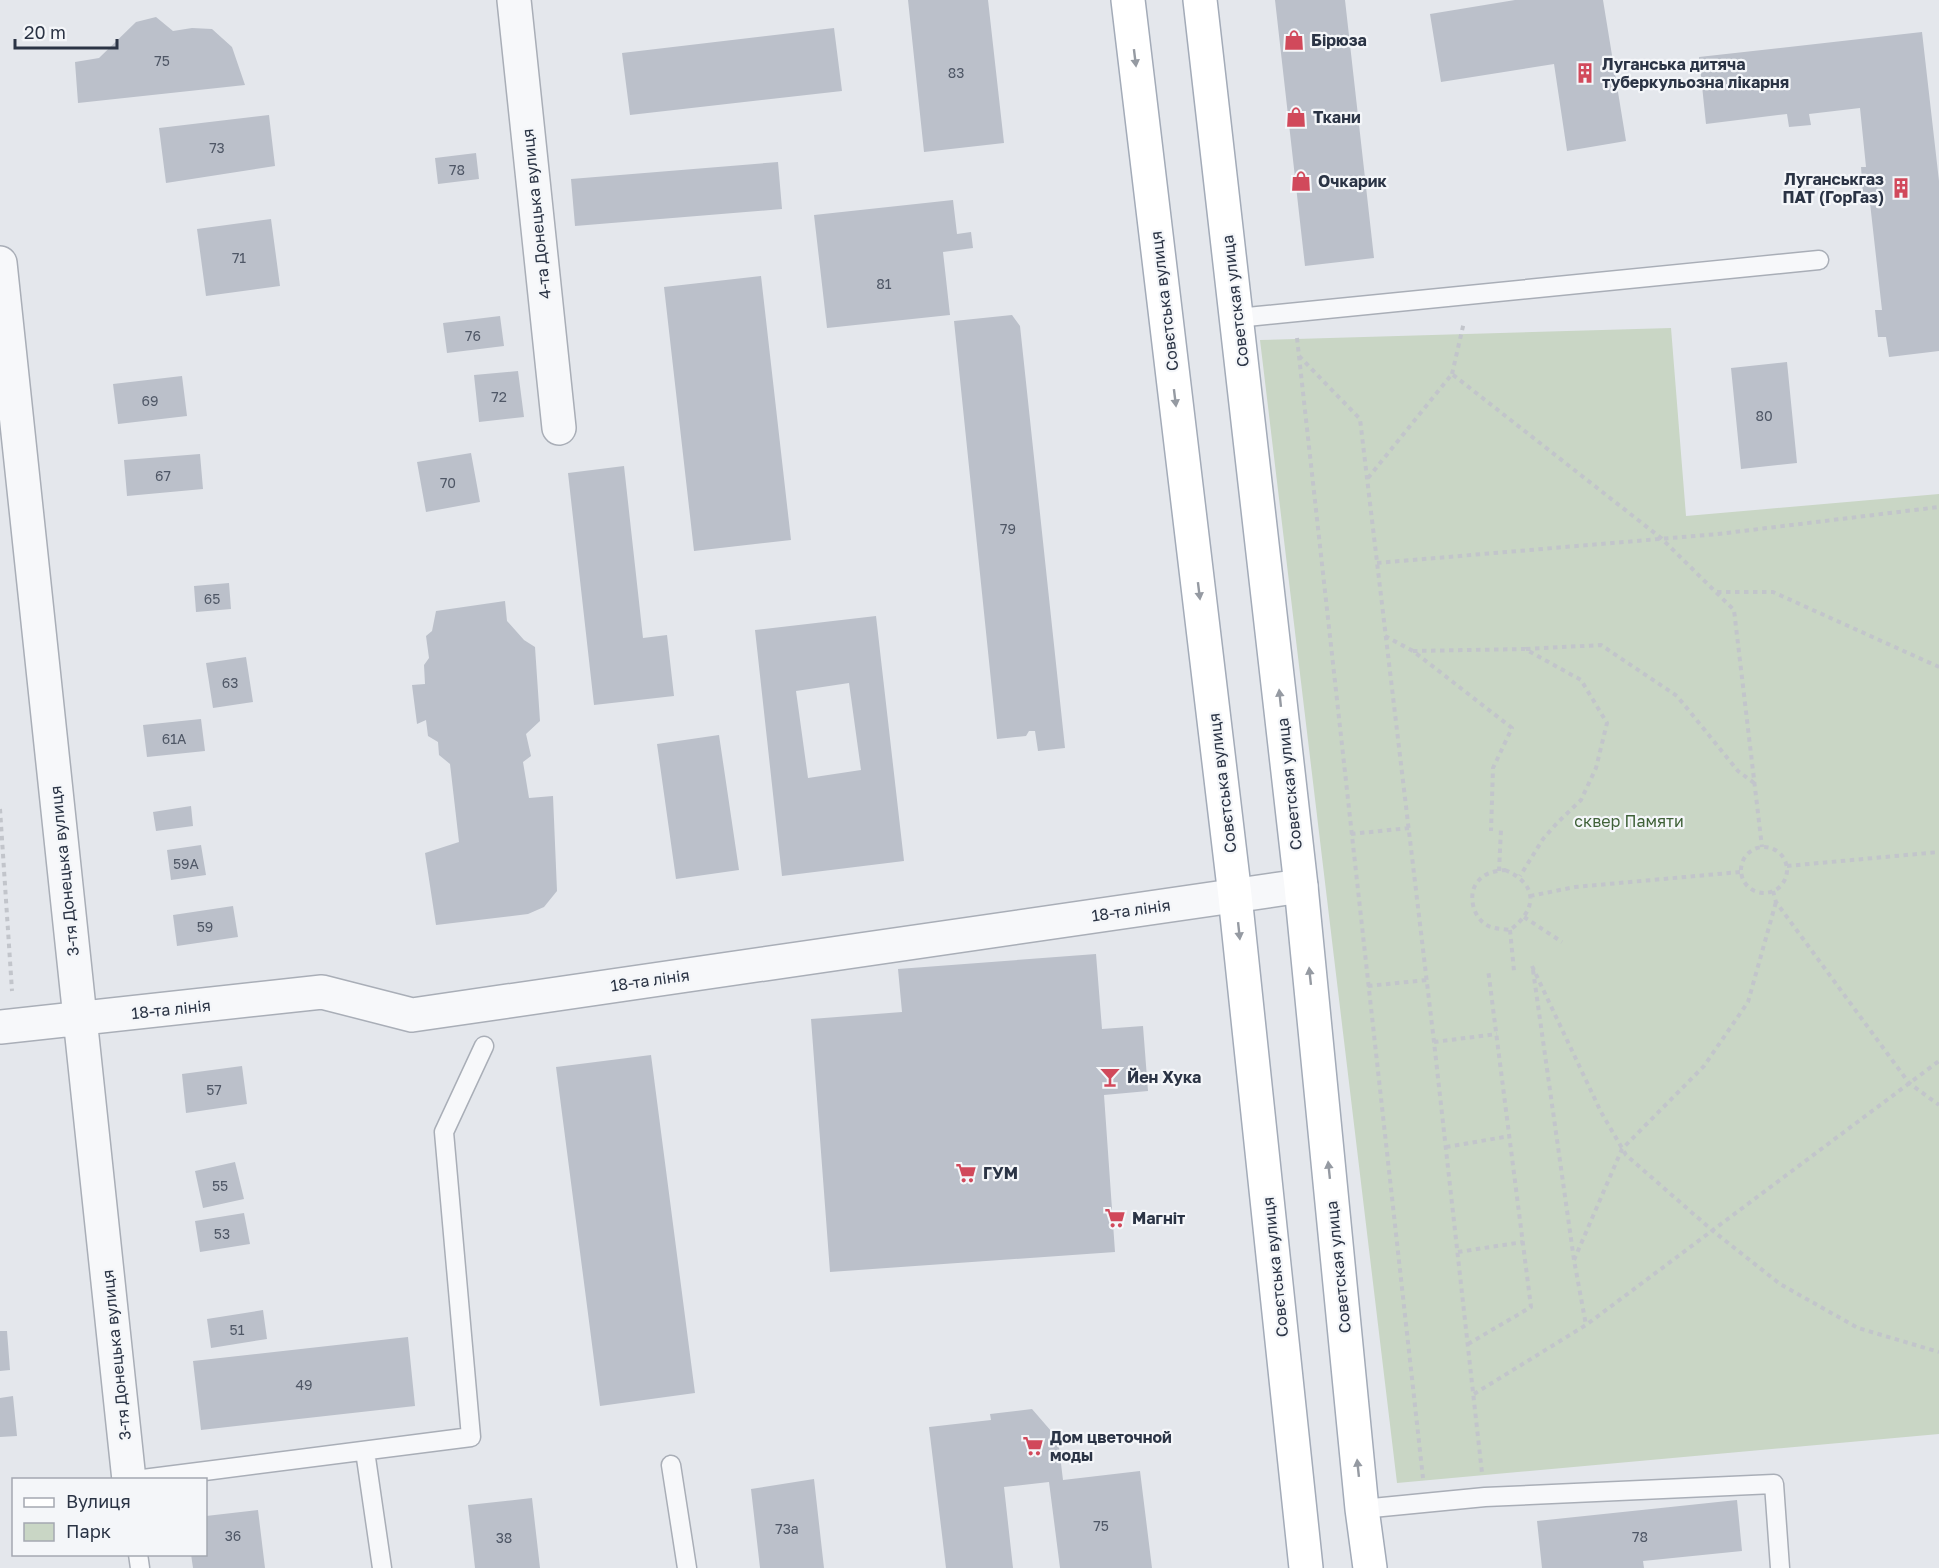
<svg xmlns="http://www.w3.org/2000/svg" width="1939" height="1568" font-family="'Golos Text',sans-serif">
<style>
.green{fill:#c9d6c5}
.building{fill:#bbc0ca;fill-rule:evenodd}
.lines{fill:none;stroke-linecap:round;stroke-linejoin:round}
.service-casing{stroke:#a9aeb7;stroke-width:21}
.minor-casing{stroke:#a9aeb7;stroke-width:36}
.primary-casing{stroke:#a3abb8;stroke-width:36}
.path{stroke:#c2c5cb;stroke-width:4;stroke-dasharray:4.5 4.5;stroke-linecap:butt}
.service{stroke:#f7f8fa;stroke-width:18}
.minor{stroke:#f7f8fa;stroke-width:33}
.primary{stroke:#fff;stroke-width:33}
.oneway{fill:#959aa2}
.labels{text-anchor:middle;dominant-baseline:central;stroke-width:4.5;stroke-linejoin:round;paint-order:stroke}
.number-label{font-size:14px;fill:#4f5766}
.poi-label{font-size:16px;font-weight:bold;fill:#2b3445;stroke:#f4f6f9;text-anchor:start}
.street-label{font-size:16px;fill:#2b3445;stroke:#f4f6f9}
.park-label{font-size:16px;fill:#3f6138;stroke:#f4f6f9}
</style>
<rect width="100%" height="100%" fill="#e4e7ec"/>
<path class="green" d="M1671 328 1686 516 1939 494V1434L1397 1483 1260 340Z"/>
<path class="building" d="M908 0H988L1004 143 924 152Z
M1275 0H1345L1374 258 1305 266Z
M1515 0H1603L1626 141 1567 151 1554 64 1441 82 1430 14Z
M156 17 173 31 192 28 212 29 232 47 245 85 78 103 75 62 99 58 136 22Z
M834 28 842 91 630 115 622 53Z
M1922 32 1939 181V351L1889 357 1886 337H1878L1875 310H1882L1869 194 1863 195 1861 167H1866L1860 108 1809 114 1811 125 1789 127 1787 114 1706 124 1699 57Z
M269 115 275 166 166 183 159 128Z
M476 153 479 179 438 184 435 158Z
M778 162 782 209 575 226 571 179Z
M953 200 957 234 971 232 973 248 943 252 950 315 827 328 814 215Z
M271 219 280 286 206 296 197 229Z
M761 276 791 540 694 551 664 287Z
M1012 315 1020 326 1065 748 1038 751 1035 731H1029L1026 736 997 739 954 321Z
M500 316 504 346 447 353 443 323Z
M1787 362 1797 463 1741 469 1731 368Z
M518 371 524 417 479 422 474 375Z
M182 376 187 416 118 424 113 384Z
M471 453 480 502 426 512 417 462Z
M200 454 203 489 127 496 124 460Z
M624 466 643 638 667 635 674 696 594 705 568 473Z
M229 583 231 609 196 612 194 586Z
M505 601 507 621 524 640 535 647 540 721 526 734 531 756 523 762 529 798 553 796 557 891 544 907 528 914 436 925 425 853 459 842 450 764 439 755 438 742 428 736 426 720 417 724 412 685 425 684 424 665 429 658 426 636 432 631 436 611Z
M876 616 904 861 782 876 755 630ZM849 683 861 770 808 778 796 691Z
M246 657 253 702 213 708 206 663Z
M201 719 205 751 147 757 143 725Z
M719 735 739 870 676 879 657 744Z
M191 806 193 826 156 831 153 812Z
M201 845 206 875 171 880 167 850Z
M233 906 238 937 177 946 173 915Z
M1096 954 1102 1029 1143 1026 1148 1091 1104 1095 1115 1252 830 1272 811 1019 902 1012 898 969Z
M651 1055 695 1393 600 1406 556 1067Z
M242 1066 247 1104 186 1113 182 1074Z
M235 1162 244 1199 203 1208 195 1171Z
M244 1213 250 1244 200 1252 195 1221Z
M263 1310 267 1339 211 1348 207 1319Z
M0 1331H7L10 1370 0 1371Z
M408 1337 415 1406 201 1430 193 1361Z
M13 1396 17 1436 0 1437V1398Z
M1032 1409 1058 1439 1063 1480 1140 1471 1152 1568H1060L1049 1482 1004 1487 1013 1568H946L929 1427 991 1420 990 1414Z
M814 1479 824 1568H760L751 1489Z
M532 1498 540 1568H475L468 1505Z
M1737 1500 1742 1551 1643 1561 1644 1568H1542L1537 1521Z
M258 1510 265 1568H193L191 1554H206V1516Z"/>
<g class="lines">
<g class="service-casing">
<path id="service" d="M1237 318 1819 260
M365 1451 382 1568
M671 1465 687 1568
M135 1480 471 1437 444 1132 484 1046
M1362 1509 1485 1497 1774 1484 1780 1568
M138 1554 140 1568"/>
</g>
<g class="minor-casing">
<path id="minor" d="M514 0 559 428
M0 263 129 1480
M0 1027 322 992 412 1015 1301 886"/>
</g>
<g class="primary-casing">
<path id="primary" d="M1128 0 1235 896 1306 1568
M1200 0 1301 886 1362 1509 1370 1568"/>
</g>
<path class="path" d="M1297 338 1423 1478
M1299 356 1360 419 1434 1042 1482 1473
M1452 374 1464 322
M1368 478 1452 374 1661 538 1734 610 1762 847
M1377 563 1718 534 1939 507
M1717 592H1773L1939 667
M1385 636 1413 651 1512 728 1493 768 1491 831
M1526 649 1601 645 1677 696 1738 771 1754 783
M1413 651 1525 649 1581 680 1607 723 1596 768 1581 800 1558 822 1543 839 1520 876
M0 809 12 991
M1351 834 1409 828
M1741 870a23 23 0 1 1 46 0a23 23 0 1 1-46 0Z
M1787 866 1939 852
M1505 870C1538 884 1538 909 1510 930 1504 929 1497 929 1491 927 1475 922 1467 898 1476 884 1483 873 1494 871 1505 870Z
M1499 871 1501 829
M1773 891 1776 902 1909 1083 1939 1105
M1530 896 1575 887 1740 872
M1524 917 1562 942
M1510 930 1514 971
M1532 966 1601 1112 1626 1155 1713 1231 1780 1284 1858 1328 1939 1352
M1533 970 1574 1260 1586 1325
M1368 986 1427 980
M1434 1042 1497 1034
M1446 1147 1510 1136
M1458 1252 1523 1242
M1574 1260 1622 1149 1704 1066 1748 1002 1776 902
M1468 1344 1531 1307 1488 969
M1474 1394 1586 1325 1939 1061"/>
<use href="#service" class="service"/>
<use href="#minor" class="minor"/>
<use href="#primary" class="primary"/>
</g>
<defs><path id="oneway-solid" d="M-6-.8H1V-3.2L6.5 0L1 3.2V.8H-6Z" transform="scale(1.5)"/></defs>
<g class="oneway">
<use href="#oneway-solid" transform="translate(1135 58) rotate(83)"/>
<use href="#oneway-solid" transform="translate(1175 398) rotate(83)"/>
<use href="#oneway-solid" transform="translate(1199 591) rotate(83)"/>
<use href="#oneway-solid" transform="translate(1280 698) rotate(-96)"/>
<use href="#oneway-solid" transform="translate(1239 931) rotate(84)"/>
<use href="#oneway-solid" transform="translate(1310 976) rotate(-96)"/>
<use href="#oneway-solid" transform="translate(1329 1170) rotate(-96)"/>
<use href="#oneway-solid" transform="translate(1358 1468) rotate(-96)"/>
</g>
<defs>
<g id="shop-bare" transform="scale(1.62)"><path d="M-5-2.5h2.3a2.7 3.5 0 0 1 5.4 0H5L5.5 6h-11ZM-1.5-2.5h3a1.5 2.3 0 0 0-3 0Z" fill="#d1495b" stroke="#f4f6f9" stroke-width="2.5" paint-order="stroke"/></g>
<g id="building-bare" transform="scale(1.62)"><path d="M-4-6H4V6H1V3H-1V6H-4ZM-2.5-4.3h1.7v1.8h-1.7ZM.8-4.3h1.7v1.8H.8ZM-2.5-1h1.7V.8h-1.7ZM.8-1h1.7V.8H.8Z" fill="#d1495b" stroke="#f4f6f9" stroke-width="2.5" paint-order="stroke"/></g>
<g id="bar-bare" transform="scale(1.62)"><path d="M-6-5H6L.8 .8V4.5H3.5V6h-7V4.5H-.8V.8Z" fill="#d1495b" stroke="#f4f6f9" stroke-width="2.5" paint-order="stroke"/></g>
<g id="supermarket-bare" transform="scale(1.62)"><path d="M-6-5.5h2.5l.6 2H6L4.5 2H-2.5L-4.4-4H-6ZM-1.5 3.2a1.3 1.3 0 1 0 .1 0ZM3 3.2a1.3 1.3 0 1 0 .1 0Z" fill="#d1495b" stroke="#f4f6f9" stroke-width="2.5" paint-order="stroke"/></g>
</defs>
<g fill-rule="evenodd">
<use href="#shop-bare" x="1294" y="40"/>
<use href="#building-bare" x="1585" y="73"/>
<use href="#shop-bare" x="1296" y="117"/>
<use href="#shop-bare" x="1301" y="181"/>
<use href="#building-bare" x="1901" y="188"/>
<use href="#bar-bare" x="1110" y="1077"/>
<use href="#supermarket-bare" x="966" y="1173"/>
<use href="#supermarket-bare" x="1115" y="1218"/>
<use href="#supermarket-bare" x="1033" y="1446"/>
</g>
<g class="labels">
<g class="number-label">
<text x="162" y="60">75</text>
<text x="956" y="72">83</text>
<text x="217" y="147">73</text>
<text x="457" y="169">78</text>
<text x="239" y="257">71</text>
<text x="884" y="283">81</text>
<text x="473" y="335">76</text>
<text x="499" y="396">72</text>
<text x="150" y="400">69</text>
<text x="1764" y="415">80</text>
<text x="163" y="475">67</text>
<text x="448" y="482">70</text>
<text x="1008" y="528">79</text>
<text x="212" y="598">65</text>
<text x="230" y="682">63</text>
<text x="174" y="738">61А</text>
<text x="186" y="863">59А</text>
<text x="205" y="926">59</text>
<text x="214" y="1089">57</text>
<text x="220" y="1185">55</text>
<text x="222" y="1233">53</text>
<text x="237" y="1329">51</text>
<text x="304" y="1384">49</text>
<text x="1101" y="1525">75</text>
<text x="787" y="1528">73а</text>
<text x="233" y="1535">36</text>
<text x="1640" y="1536">78</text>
<text x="504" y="1537">38</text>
</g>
<g class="poi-label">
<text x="1311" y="40">Бірюза</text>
<text x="1602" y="64">Луганська дитяча<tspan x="1602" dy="18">туберкульозна лікарня</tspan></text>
<text x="1313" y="117">Ткани</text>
<text x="1884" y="179" text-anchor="end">Луганськгаз<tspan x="1884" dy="18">ПАТ (ГорГаз)</tspan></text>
<text x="1318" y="181">Очкарик</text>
<text x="1127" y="1077">Йен Хука</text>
<text x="983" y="1173">ГУМ</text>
<text x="1132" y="1218">Магніт</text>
<text x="1050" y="1437">Дом цветочной<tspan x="1050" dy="18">моды</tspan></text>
</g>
<g class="street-label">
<text transform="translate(536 214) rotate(-96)">4-та Донецька вулиця</text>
<text transform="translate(1164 301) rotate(-97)">Совєтська вулиця</text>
<text transform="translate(1235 301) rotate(-97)">Советская улица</text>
<text transform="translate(1222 783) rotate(-97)">Совєтська вулиця</text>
<text transform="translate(1289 784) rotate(-96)">Советская улица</text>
<text transform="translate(64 871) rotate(-96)">3-тя Донецька вулиця</text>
<text transform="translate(1131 910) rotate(-8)">18-та лінія</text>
<text transform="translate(650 980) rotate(-8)">18-та лінія</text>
<text transform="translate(171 1009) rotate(-6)">18-та лінія</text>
<text transform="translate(1275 1267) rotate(-96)">Совєтська вулиця</text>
<text transform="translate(1338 1267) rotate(-96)">Советская улица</text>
<text transform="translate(116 1355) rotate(-96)">3-тя Донецька вулиця</text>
</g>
<g class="park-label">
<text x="1629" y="821">сквер Памяти</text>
</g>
</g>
<rect x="12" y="1478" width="195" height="78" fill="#f4f6f9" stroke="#a4a8b1" stroke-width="1.5"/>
<rect x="24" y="1498" width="30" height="9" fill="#ffffff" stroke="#a4a8b1" stroke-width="1.5"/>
<text x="66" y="1508" font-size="18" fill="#2b3445">Вулиця</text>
<rect x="24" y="1523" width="30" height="18" fill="#c9d6c5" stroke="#a4a8b1" stroke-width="1.5"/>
<text x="66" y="1538" font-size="18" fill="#2b3445">Парк</text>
<path d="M15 39v9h102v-9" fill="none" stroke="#2b3445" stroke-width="3"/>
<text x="24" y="39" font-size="18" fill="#2b3445" stroke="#f4f6f9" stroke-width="4.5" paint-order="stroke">20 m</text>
</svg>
